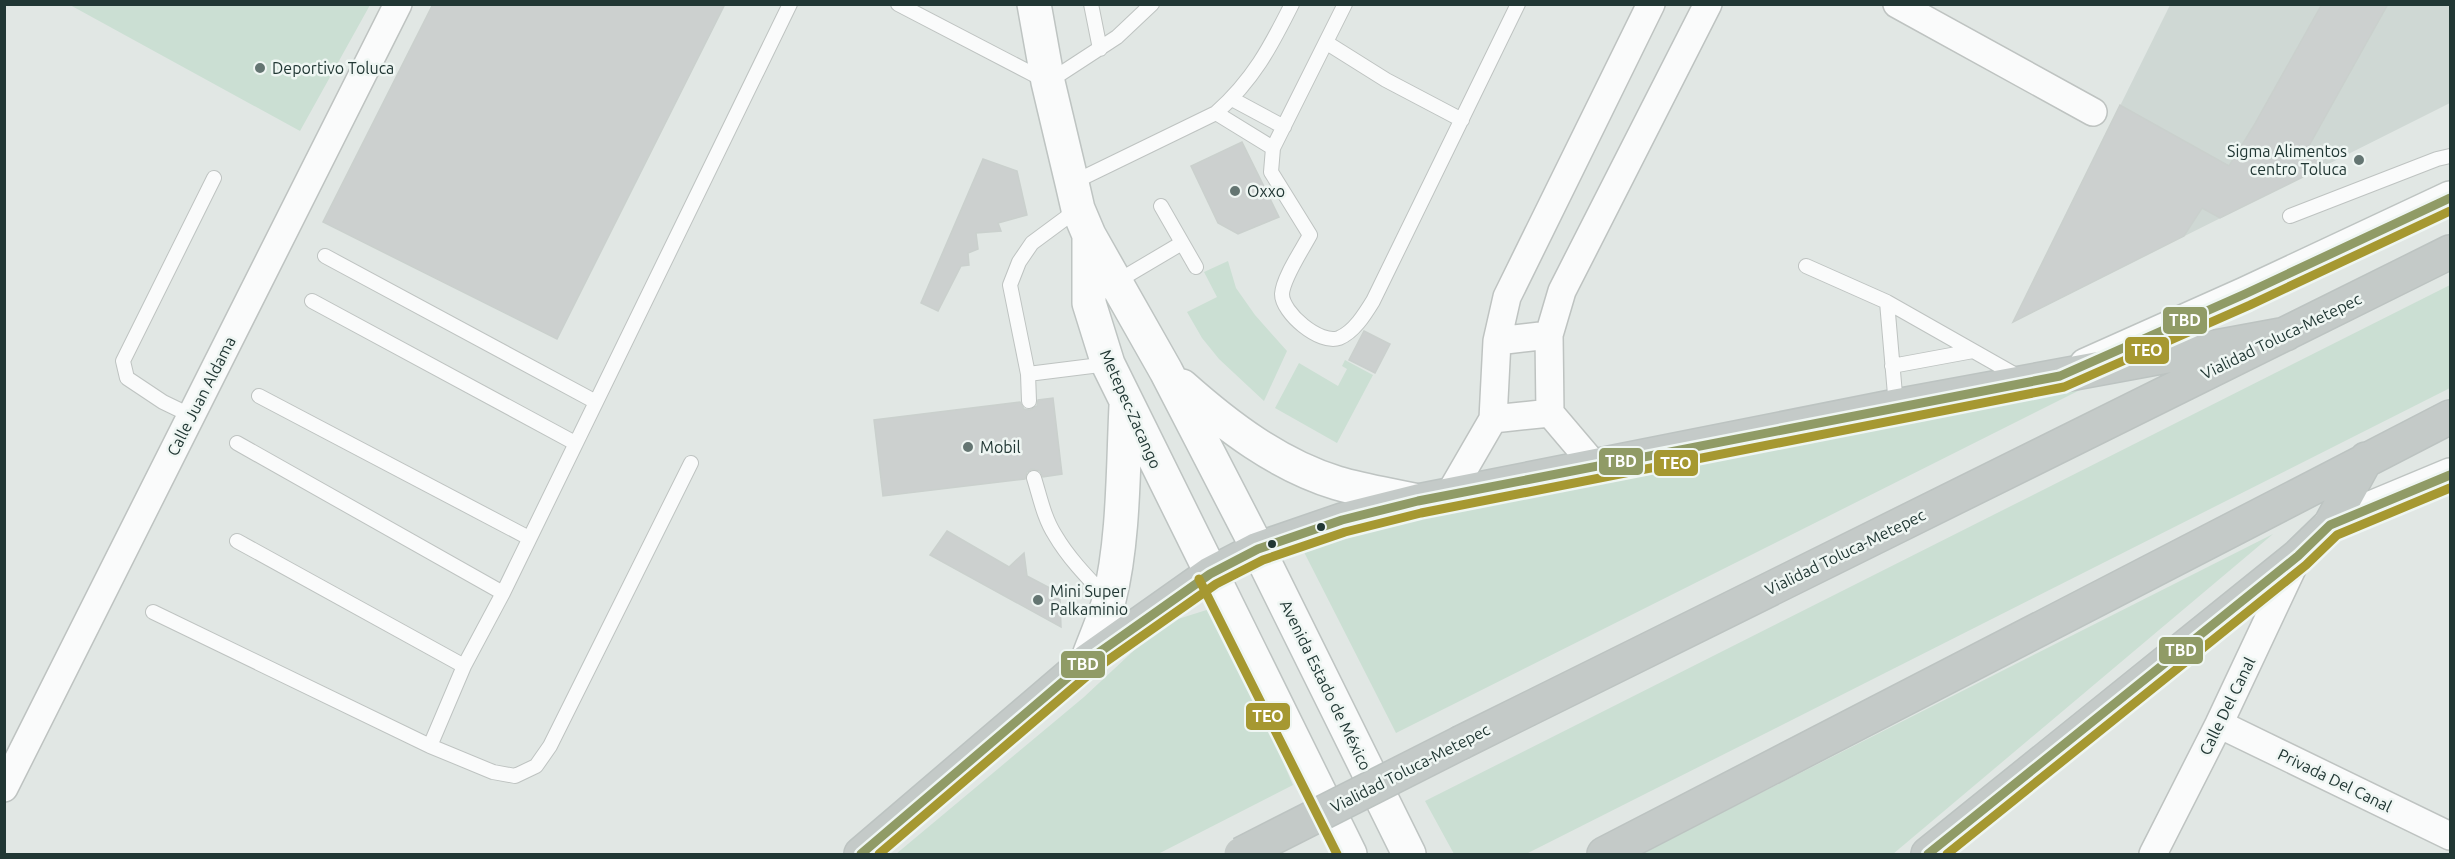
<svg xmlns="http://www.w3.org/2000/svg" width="2455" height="859" font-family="Ubuntu,sans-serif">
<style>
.built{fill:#cfd8d4}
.green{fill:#cbdfd3}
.building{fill:#ccd0cf;stroke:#cad0cd;stroke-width:1.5}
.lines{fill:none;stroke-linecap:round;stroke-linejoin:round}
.service-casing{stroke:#bec3c1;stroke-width:16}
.minor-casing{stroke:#bec3c1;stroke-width:30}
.secondary-casing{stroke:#bec4c2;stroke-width:36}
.trunk-casing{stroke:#bcc3c1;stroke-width:36}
.service{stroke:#fafbfb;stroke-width:14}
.minor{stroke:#fafbfb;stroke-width:27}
.secondary{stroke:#fafbfb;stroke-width:33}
.trunk{stroke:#c4cac8;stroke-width:33}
.trunk-bridge-casing{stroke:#bcc3c1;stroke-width:36;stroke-linecap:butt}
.trunk-bridge{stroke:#c4cac8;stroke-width:33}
.bus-1-casing{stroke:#eff6f3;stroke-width:14}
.bus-2-casing{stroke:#eff6f3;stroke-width:14}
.bus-1{stroke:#909b66;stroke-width:9}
.bus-2{stroke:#a69831;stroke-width:9}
.poi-dot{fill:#647572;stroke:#eff6f3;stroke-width:2}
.bus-dot{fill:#213734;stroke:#eff6f3;stroke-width:2}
.labels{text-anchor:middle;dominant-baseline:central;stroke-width:5;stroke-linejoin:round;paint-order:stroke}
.poi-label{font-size:16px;fill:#213734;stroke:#eff6f3;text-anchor:start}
.street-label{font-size:16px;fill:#213734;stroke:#eff6f3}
.line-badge{stroke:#eff6f3;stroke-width:2}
.badge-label{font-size:16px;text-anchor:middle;font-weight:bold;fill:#fff}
</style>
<rect width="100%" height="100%" fill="#e1e7e4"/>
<path class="built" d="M2170 5H2450V103L2013 322Z"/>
<path class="green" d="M70 5H370L300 131Z
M1228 261 1236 288 1255 315 1287 351 1264 401 1219 359 1202 338 1187 312 1217 297 1204 272Z
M2450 285V388L1526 854H1454L1425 801Z
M1345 360 1373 375 1337 443 1275 408 1299 363 1338 386 1347 369 1342 366Z
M2092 384 1396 733 1304 552 1335 537 1469 506Z
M2273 534 1893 854H1640Z
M1216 607 1293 785 1158 854H896L1084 697 1143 642 1178 619Z"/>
<path class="building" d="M433 4H725L557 339 323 222Z
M2322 4H2388L2305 153 2327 165 2220 218 2202 208 2184 236 2013 322 2120 105 2229 166 2253 127Z
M1242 142 1279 217 1238 234 1218 223 1191 166Z
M983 159 1017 171 1027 215 998 223 1001 231 976 233 978 249 968 253 969 265 961 266 938 311 921 303Z
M1364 331 1390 344 1375 373 1349 360Z
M1053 398 1062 474 1043 477 1040 471 1032 469 1027 472 1025 479 883 496 874 420 1020 402 1024 409 1030 410 1037 406 1038 400Z
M947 531 1009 567 1024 553 1027 576 1052 589 1060 599 1061 627 930 555Z"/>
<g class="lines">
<g class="service-casing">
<path id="service" d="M898 4 1048 82 1117 37 1152 4
M1091 4 1100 49
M1345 4 1273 148 1271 172 1310 235C1302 250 1283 278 1282 294 1282 313 1320 345 1339 338 1354 332 1365 314 1373 301L1518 4
M1327 43 1386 80 1462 120
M1232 99 1284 127
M1216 113 1273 148
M1072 183 1216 113C1253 80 1270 48 1292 4
M1161 206 1196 267
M2290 216 2437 159 2450 156
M325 256 596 402
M1806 266 1887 302 2021 378
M1116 282 1182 243
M312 301 575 443
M1887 302 1896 406
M1892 366 1973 351
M1028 374 1108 364
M259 396 529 538
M1029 401 1028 374 1010 285 1019 262 1032 243 1078 209
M192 416 163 402 127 378 123 361 214 178
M237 443 503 593
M1034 478C1040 497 1044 518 1055 535 1069 559 1089 579 1108 599
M237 541 464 666
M153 612 430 746 464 666 503 593 790 4
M430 746 493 772 515 776 536 766 550 746 691 463"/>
</g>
<g class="minor-casing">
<path id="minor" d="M1897 4 2093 112
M1497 341 1549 335
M1493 419 1550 413
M1595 466 1550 413 1549 335 1562 291 1708 4
M1449 495 1493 419 1497 341 1507 297 1651 4
M2219 724 2450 836
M4 788 398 4
M2153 854 2219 724 2298 556"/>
</g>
<g class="secondary-casing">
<path id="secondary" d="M1034 4 1048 82 1072 183 1078 209 1089 235 1166 371 1258 549 1409 854
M1089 237V303L1108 364 1350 854
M2086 365 2245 294 2450 198
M1182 386C1227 426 1278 465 1337 483 1364 491 1391 495 1418 501
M2330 525 2450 475
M1087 661C1094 641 1104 620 1109 600 1124 541 1123 467 1126 406"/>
</g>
<g class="trunk-casing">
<path id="trunk" d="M1462 742 2450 252
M861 854 1087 661 1210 574 1258 549 1342 520 1418 501 1896 406 2286 334
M1604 854 2450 417
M1928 854 2298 556 2330 525 2366 459"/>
</g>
<use href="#service" class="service"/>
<use href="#minor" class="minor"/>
<use href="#secondary" class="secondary"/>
<use href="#trunk" class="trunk"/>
<g class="trunk-bridge-casing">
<path id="trunk-bridge" d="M1241 854 1462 742"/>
</g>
<use href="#trunk-bridge" class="trunk-bridge"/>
<g class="bus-1-casing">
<path id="bus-1" d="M861 854 1087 661 1210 574 1258 549 1342 520 1418 501 2060 376 2245 294 2450 198
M1928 854 2298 556 2330 525 2450 475"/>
</g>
<g class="bus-2-casing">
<path id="bus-2" d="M1199 579 1337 854
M879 854 1094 670 1216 584 1263 560 1345 532 1421 513 2064 387 2250 305 2450 211
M1947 854 2306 565 2337 535 2450 488"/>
</g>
<use href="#bus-1" class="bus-1"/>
<use href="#bus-2" class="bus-2"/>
</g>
<g class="poi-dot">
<circle cx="260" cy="68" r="6"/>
<circle cx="2359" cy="160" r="6"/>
<circle cx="1235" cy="191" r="6"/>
<circle cx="968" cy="447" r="6"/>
<circle cx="1038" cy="600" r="6"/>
</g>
<g class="bus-dot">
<circle cx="1321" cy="527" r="5"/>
<circle cx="1272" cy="544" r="5"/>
</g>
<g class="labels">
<g class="poi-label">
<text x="272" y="68">Deportivo Toluca</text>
<text x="2347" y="151" text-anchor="end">Sigma Alimentos<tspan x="2347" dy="18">centro Toluca</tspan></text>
<text x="1247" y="191">Oxxo</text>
<text x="980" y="447">Mobil</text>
<text x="1050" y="591">Mini Super<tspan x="1050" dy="18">Palkaminio</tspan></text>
</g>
<g class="street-label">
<text transform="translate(2281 336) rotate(-26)">Vialidad Toluca-Metepec</text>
<text transform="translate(201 396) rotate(-63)">Calle Juan Aldama</text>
<text transform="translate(1131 409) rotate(66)">Metepec-Zacango</text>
<text transform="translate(1845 552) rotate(-26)">Vialidad Toluca-Metepec</text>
<text transform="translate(1326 685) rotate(64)">Avenida Estado de México</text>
<text transform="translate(2227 706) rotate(-64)">Calle Del Canal</text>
<text transform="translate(1410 768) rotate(-27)">Vialidad Toluca-Metepec</text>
<text transform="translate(2335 780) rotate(26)">Privada Del Canal</text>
</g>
</g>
<g class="line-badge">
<rect x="2162" y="306" width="46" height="29" rx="6" fill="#909b66"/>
<rect x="2124" y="336" width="46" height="29" rx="6" fill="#a69831"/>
<rect x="1598" y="447" width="46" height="29" rx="6" fill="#909b66"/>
<rect x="1653" y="449" width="46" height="28" rx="6" fill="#a69831"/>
<rect x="2158" y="636" width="46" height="29" rx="6" fill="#909b66"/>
<rect x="1060" y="650" width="46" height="29" rx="6" fill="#909b66"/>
<rect x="1245" y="702" width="46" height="29" rx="6" fill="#a69831"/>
</g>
<g class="badge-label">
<text x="2185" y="326">TBD</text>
<text x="2147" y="356">TEO</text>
<text x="1621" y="467">TBD</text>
<text x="1676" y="469">TEO</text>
<text x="2181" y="656">TBD</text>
<text x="1083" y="670">TBD</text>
<text x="1268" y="722">TEO</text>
</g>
<rect width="2455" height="859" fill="none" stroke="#213734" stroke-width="12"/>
</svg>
